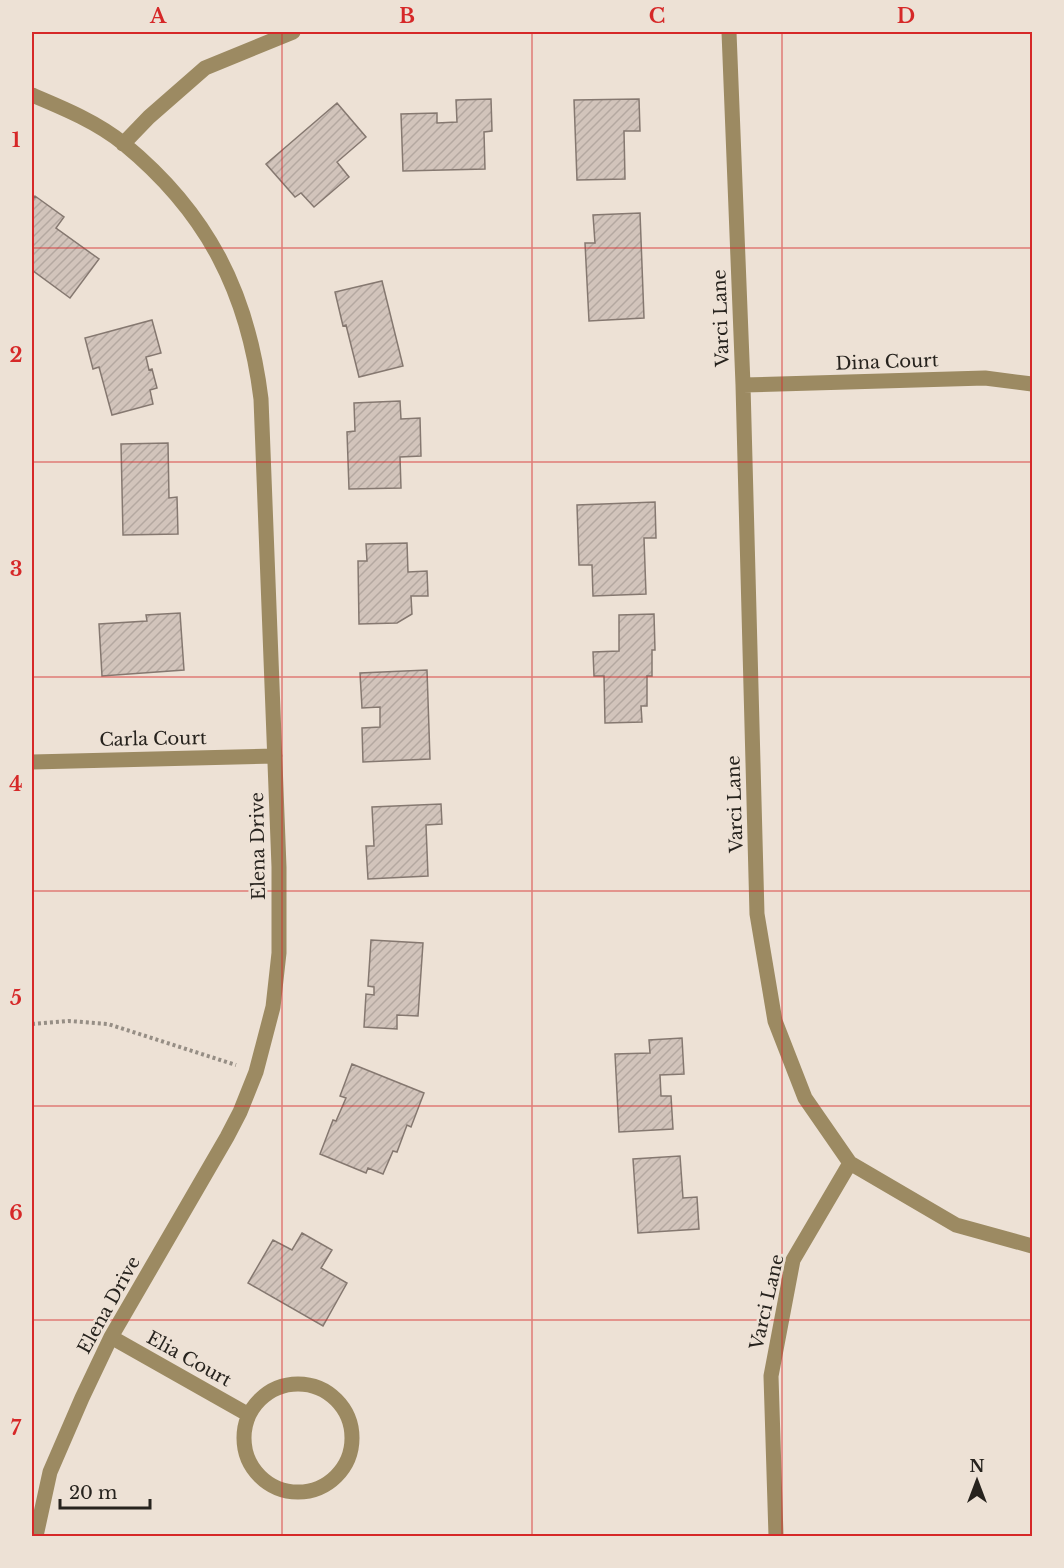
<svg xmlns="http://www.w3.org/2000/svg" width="1064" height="1568" font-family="'Libre Baskerville',serif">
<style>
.building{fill:url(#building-hatch);stroke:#857870;stroke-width:1.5}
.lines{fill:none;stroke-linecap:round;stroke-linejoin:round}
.path{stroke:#968e85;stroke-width:4;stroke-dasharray:3 3;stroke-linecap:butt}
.minor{stroke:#9c8a62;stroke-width:15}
.grid{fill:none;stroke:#d62828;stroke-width:1.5;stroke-opacity:0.55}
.labels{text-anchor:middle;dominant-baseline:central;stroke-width:5;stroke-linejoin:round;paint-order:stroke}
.street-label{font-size:18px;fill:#27231e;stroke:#ede1d5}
.neatline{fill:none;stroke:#d62828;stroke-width:2}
.grid-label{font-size:20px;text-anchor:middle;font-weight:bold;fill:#d62828}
</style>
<defs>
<pattern id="building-hatch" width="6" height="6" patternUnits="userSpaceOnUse" patternTransform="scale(1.5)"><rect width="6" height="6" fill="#d2c4bb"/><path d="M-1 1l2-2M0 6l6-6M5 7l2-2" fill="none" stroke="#b4a8a0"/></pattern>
</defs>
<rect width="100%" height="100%" fill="#ede1d5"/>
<path class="building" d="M491 99 492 131 484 132 485 169 403 171 401 114 437 113V123L457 122 456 100Z
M639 99 640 131H624L625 179 577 180 574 100Z
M337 103 366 137 337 162 349 177 314 207 301 193 295 197 266 164Z
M35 196 64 217 56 228 99 259 70 298 32 270V201Z
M640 213 644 318 589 321 585 243H595L593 215Z
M382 281 403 366 359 377 346 325 343 326 335 292Z
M152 320 161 353 146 357 149 370 152 369 157 388 150 390 153 404 112 415 99 367 93 369 85 338Z
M400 401 401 419 420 418 421 456 400 457 401 488 349 489 347 432 355 431 354 403Z
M168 443 169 498 177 497 178 534 123 535 121 444Z
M655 502 656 538H644L646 594 593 596 592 565H579L577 505Z
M407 543 408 572 427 571 428 596H411L412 614 397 623 359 624 358 561H367L366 544Z
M180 613 184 670 102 676 99 624 147 621 146 615Z
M654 614 655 650H652V676H647V706H641L642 722 605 723 604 676H594L593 652 619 651V615Z
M427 670 430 759 363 762 362 728 380 727V707L362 708 360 673Z
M441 804 442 824 426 825 428 876 368 879 366 846H374L372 807Z
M371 940 423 943 418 1016 397 1015V1029L364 1027 366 994 374 995V987L368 986Z
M682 1038 684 1074 660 1075 661 1096H671L673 1129 619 1132 615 1054 650 1053 649 1040Z
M352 1064 424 1093 411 1127 407 1125 397 1152 393 1151 383 1174 368 1168 366 1173 320 1154 333 1120 336 1121 346 1098 340 1096Z
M680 1156 683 1198 697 1197 699 1229 638 1233 633 1159Z
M302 1233 332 1250 321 1268 347 1283 323 1326 248 1283 273 1240 292 1250Z"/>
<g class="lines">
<path class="path" d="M32 1024 69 1021 108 1024 236 1065"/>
<path class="minor" d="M729 32 743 385 757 914 775 1021 805 1098 850 1163 956 1225 1032 1246
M32 95C63 108 97 122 124 144 208 213 248 293 261 399L279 867V953L273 1007 256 1072 240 1112 227 1137 111 1337 82 1398 50 1472 36 1536
M123 144 149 117 205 68 293 32
M743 385 985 378 1032 384
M32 762 275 756
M111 1337 249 1415
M244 1438a54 54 0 1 1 108 0a54 54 0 1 1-108 0Z
M776 1536 771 1376 793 1260 850 1163"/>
</g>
<path class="grid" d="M282 32V1536M532 32V1536M782 32V1536M32 248H1032M32 462H1032M32 677H1032M32 891H1032M32 1106H1032M32 1320H1032"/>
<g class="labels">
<g class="street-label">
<text transform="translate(721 318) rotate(-92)">Varci Lane</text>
<text transform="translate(887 362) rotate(-2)">Dina Court</text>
<text transform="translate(153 739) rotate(-1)">Carla Court</text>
<text transform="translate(735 804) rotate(-92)">Varci Lane</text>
<text transform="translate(258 846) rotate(-91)">Elena Drive</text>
<text transform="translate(767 1302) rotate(-77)">Varci Lane</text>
<text transform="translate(109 1305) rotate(-61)">Elena Drive</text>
<text transform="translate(189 1359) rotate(29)">Elia Court</text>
</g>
</g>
<rect width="1064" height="1568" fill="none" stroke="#ede1d5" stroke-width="66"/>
<g transform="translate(977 1481)" stroke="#ede1d5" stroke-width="4.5" paint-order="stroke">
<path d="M0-4.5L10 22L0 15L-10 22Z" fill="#27231e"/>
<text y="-9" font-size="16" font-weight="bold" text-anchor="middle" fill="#27231e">N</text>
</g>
<path d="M60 1499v9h90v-9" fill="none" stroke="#27231e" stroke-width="3"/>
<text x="69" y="1499" font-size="18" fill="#27231e" stroke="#ede1d5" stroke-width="4.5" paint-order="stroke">20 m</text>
<rect x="33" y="33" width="998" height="1502" class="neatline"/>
<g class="grid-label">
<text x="158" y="23">A</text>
<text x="407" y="23">B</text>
<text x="657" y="23">C</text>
<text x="906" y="23">D</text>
<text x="16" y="147">1</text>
<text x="16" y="362">2</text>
<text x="16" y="576">3</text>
<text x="16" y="791">4</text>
<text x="16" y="1005">5</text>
<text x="16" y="1220">6</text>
<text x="16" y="1435">7</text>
</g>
</svg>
